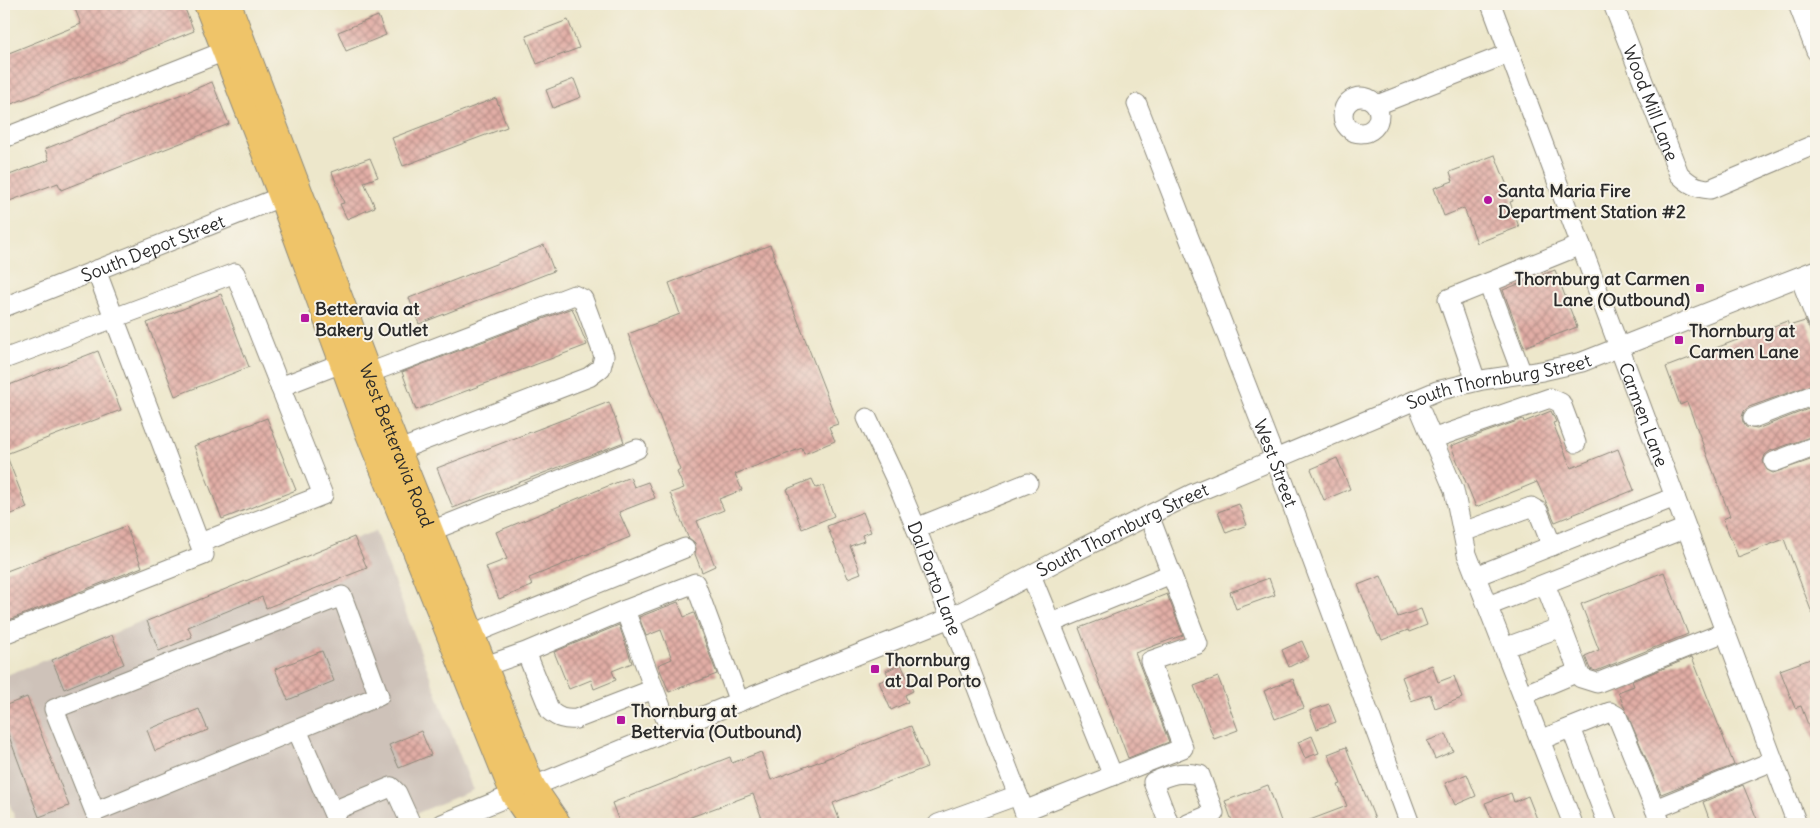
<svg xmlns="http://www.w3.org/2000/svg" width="1820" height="828" font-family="Delius,sans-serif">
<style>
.industrial{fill:#cec2b9}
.building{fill:url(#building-cross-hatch)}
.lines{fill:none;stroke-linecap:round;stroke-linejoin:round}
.minor-casing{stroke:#8c897b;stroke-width:21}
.major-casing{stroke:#8c897b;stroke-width:26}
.minor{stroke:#fff;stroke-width:19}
.major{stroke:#efc469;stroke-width:24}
.poi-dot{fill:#b5179e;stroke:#f7f3e8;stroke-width:2}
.labels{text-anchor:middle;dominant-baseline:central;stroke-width:4;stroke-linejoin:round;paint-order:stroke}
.street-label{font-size:18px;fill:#2b2b2b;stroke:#f7f3e8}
.poi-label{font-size:18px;font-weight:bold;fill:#2b2b2b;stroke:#f7f3e8;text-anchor:start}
</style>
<defs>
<pattern id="building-cross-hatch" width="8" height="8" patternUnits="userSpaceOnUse" patternTransform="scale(1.25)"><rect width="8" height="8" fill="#e2aea6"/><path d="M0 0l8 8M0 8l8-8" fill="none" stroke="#b78e87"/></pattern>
</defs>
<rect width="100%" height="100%" fill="#f7f3e8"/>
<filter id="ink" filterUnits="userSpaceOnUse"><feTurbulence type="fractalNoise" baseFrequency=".02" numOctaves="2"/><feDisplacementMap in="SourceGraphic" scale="10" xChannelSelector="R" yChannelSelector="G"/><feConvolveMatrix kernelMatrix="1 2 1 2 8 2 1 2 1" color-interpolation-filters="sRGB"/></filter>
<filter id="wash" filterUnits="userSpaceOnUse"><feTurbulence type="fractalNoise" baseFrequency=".0096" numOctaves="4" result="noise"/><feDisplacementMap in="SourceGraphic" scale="20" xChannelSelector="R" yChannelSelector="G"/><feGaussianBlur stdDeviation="1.12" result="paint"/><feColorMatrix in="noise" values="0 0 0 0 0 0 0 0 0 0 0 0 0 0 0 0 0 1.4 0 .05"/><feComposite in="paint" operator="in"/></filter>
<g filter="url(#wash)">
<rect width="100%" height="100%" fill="#ede7cb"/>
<path class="industrial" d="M375 531 473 790 391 824H17L4 789V676Z"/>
<g id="blocks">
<path class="building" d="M73 4H183L194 31 4 107V55L81 24Z
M378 16 386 35 346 51 338 32Z
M568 20 579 48 537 64 526 36Z
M574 79 581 97 553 108 546 90Z
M212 82 229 124 61 190 58 183 4 203V177L49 160 45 149Z
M496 98 507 127 403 166 392 138Z
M1495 155 1513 201 1510 202 1519 227 1477 243 1464 208 1444 216 1434 188 1453 181 1450 172Z
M370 158 378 177 364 182 375 207 347 219 340 204 344 203 332 172Z
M544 245 554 271 419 324 409 298Z
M770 245 776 259H774L838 424 829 427 835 441 804 454 802 448 735 474 742 490 719 499 724 510 697 521 715 566 702 572 695 554 696 549 695 543 688 537 670 493 684 488 677 472 680 470 628 334 680 314 669 283Z
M1555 270 1577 327 1524 347 1503 290Z
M221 294 249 367 175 396 147 323Z
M572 308 587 345 416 410 402 372Z
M1787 321 1789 326 1805 321 1809 328 1816 347V383L1749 407 1744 411 1742 417 1743 422 1746 427 1757 429 1816 406V435L1770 451 1765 455 1763 461 1767 470 1773 473 1816 458 1815 621 1784 539 1738 557 1723 519 1730 516 1687 402 1680 405 1666 367Z
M98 351 121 410 6 454 27 508 4 517V387Z
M609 402 624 442 453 508 437 468Z
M1551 411 1556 422 1553 423 1571 468 1618 449 1634 490 1555 522 1537 482 1476 507 1451 446 1481 434 1523 419 1524 422Z
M267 418 296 490 222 519 194 446Z
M1337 458 1350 489 1324 500 1311 469Z
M630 477 634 487 648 482 655 498 619 512 630 537 529 578 532 586 499 599 486 567 507 559 496 532Z
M812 479 816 488 823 486 834 516 802 529 787 489Z
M1239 504 1247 525 1226 533 1218 512Z
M863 512 871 532 862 535 864 541 850 546 861 573 848 578 827 526Z
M126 526 142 567 4 622V572Z
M354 537 367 568 266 608 262 597 188 627 192 637 159 651 147 621Z
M1664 572 1688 634 1606 667 1596 671 1590 669 1585 656 1599 650 1581 604Z
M1381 576 1398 617 1421 609 1427 625 1409 632 1408 630 1382 640 1380 635H1378L1358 585Z
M1269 578 1275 595 1236 609 1230 592Z
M1167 594 1183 635 1135 653 1169 742 1128 758 1079 628Z
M678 602 684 617 694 613 717 674 669 692 658 665 672 659 661 630 646 636 639 617Z
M619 625 632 663 612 671 616 680 594 689 591 680 569 689 554 652Z
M112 635 124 664 64 689 52 660Z
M1302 641 1309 657 1289 667 1282 650Z
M322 651 334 681 288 700 275 669Z
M1692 657 1734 765 1661 794 1618 692 1634 686 1632 681Z
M1816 657V743H1815L1801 706 1795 708 1780 670Z
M901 664 913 691 905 695 908 702 891 710 879 682 889 678 886 671Z
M1432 665 1438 682 1454 676 1462 698 1435 708 1430 694 1411 701 1402 677Z
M1218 677 1238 730 1214 739 1194 686Z
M1293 679 1304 708 1275 719 1264 691Z
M27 697 69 806 39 817 4 723V706Z
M1329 704 1336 722 1317 729 1310 711Z
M199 709 208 730 155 751 147 730Z
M911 726 927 767 833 803 841 824H764L753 794 672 824H620L612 803 730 757 732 763 761 752 771 780Z
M421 731 431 755 399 768 389 745Z
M1446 734 1453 751 1435 759 1427 741Z
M1312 736 1319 753 1305 758 1298 742Z
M1346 747 1377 824H1302V823L1347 806 1338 785 1341 784 1328 754Z
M1467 774 1476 796 1455 805 1445 783Z
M1268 785 1282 824H1233L1225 801Z
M1743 785 1759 824H1711L1703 802Z
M1511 793 1514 802 1528 796 1539 824H1494L1485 803Z"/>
</g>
</g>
<g filter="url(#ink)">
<use href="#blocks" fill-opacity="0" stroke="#8c897b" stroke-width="1"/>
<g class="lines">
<g class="minor-casing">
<g id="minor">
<path id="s1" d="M1491 4 1797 824"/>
<path id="s2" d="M1613 4 1679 174C1689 184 1696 188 1710 189L1816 144"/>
<path d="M1798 4 1816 51"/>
<circle cx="1361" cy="115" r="18"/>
<path id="s3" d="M1137 104 1275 459 1410 824"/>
<path d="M1377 105 1510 53"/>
<path d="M4 138 225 51"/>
<path d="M1800 277 1816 319"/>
<path d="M1488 283 1522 374"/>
<path id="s4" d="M4 307 293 192"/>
<path d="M4 359 235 273 323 495 200 543"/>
<path d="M369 373 574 295 583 299 604 356 601 368 589 377 399 450"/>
<path d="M1476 381 1448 299 1581 245"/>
<path d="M280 387 342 363"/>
<path d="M1416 400 1454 490 1467 554 1573 824"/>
<path id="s5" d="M867 418 896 480 916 528 1029 824"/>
<path d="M1753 418 1816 394"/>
<path d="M1432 439 1550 398 1561 403 1576 443"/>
<path d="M1774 462 1816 446"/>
<path d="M916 528 1028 483"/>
<path d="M431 531 637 449"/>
<path d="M1463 532 1531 507 1538 511 1552 546"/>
<path d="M1031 575 1113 776"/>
<path d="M1476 576 1675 497"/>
<path d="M1545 584 1581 678 1597 683 1725 632"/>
<path d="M342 596 379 696 95 812 54 709Z"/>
<path d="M1488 606 1686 528"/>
<path d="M625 610 695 583 739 702"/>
<path d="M1051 623 1171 574"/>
<path d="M4 634 204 555 96 270"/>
<path d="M472 634 685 548"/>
<path d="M1504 648 1561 627"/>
<path d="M485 666 526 652 550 711C558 718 565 720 576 719L654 689 625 610 526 652"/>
<path d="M654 689 670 730"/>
<path d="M1523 695 1578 672"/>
<path d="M1571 728 1608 824"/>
<path d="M297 730 338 824"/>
<path d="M1540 740 1610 712 1617 716 1661 824"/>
<path d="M1655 809 1773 761"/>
<path d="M333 811 391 787 397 793 411 824"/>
<path d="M1024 811 1183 748 1150 661 1198 644 1149 515"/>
<path id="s6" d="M442 824 723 708 950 618 1074 552 1192 494 1437 391 1482 380 1542 371 1582 362 1816 270"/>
<path d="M938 824 1018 795"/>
<path d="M1169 824 1153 782C1171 774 1180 771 1200 775L1214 813 1188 824"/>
</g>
</g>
<g class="major-casing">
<g id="major">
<path d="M206 4 281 197 368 434 513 795 533 824"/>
<path id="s7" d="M229 4 389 426 533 786 559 824"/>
</g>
</g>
<use href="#minor" class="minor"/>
<use href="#major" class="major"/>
</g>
</g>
<g class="poi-dot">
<circle cx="1488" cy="200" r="5"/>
<rect x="1695" y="283" width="10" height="10" rx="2.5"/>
<rect x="300" y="313" width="10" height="10" rx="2.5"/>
<rect x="1674" y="335" width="10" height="10" rx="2.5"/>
<rect x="870" y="664" width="10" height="10" rx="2.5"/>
<rect x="616" y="715" width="10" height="10" rx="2.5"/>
</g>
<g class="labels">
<g class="street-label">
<text stroke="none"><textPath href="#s2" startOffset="106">Wood Mill Lane</textPath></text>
<text stroke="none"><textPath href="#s4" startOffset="160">South Depot Street</textPath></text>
<text stroke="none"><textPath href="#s6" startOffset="1148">South Thornburg Street</textPath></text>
<text stroke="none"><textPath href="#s1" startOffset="438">Carmen Lane</textPath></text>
<text stroke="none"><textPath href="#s7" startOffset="472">West Betteravia Road</textPath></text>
<text stroke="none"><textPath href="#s3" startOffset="385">West Street</textPath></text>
<text stroke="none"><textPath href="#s6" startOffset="742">South Thornburg Street</textPath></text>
<text stroke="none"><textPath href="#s5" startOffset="174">Dal Porto Lane</textPath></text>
</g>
<g class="poi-label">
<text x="1498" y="190">Santa Maria Fire<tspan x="1498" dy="21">Department Station #2</tspan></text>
<text x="1690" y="278" text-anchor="end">Thornburg at Carmen<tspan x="1690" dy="21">Lane (Outbound)</tspan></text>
<text x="315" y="308">Betteravia at<tspan x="315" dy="21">Bakery Outlet</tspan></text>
<text x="1689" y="330">Thornburg at<tspan x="1689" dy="21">Carmen Lane</tspan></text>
<text x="885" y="659">Thornburg<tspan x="885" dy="21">at Dal Porto</tspan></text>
<text x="631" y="710">Thornburg at<tspan x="631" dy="21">Bettervia (Outbound)</tspan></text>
</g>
</g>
<rect width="1820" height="828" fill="none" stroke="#f7f3e8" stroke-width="20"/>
</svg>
